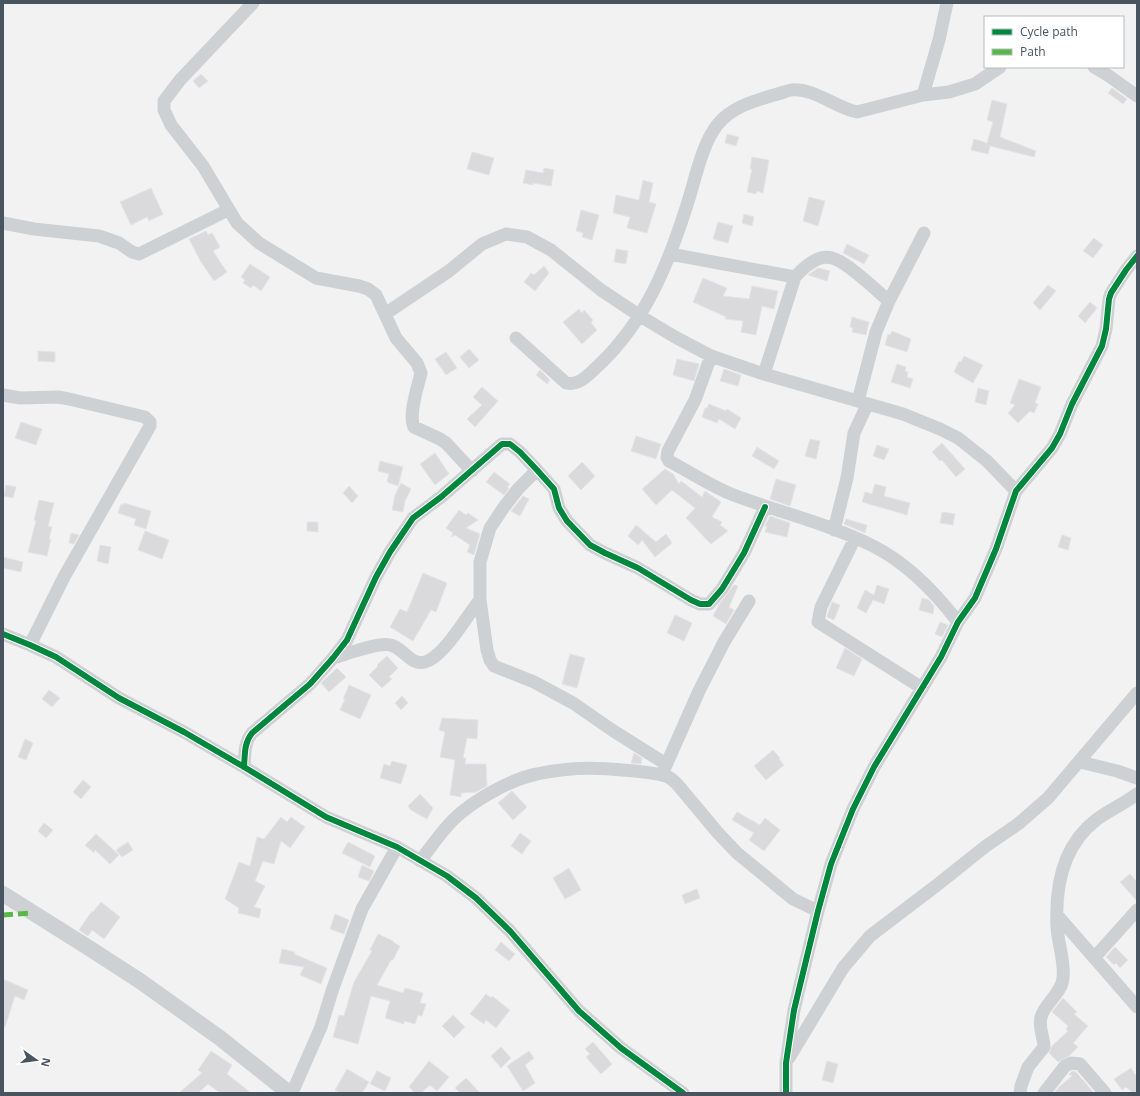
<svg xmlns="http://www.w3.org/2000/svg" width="1140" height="1096" font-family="'Open Sans',sans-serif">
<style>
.building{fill:#dadadc;stroke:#e4e4e5}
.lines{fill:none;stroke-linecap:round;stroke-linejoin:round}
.minor{stroke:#ced1d3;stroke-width:13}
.tertiary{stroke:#ced1d3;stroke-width:16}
.quiet{stroke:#58b947;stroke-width:5;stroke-dasharray:10 5;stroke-linecap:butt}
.cycleway-casing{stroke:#fff;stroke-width:8}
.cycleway{stroke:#00873e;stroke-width:6}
</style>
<rect width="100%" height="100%" fill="#f3f2f2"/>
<path class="building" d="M201 74 208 81 199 88 193 81Z
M1112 88 1127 99 1123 104 1108 93Z
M992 100 1007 104 1000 137 1036 151 1034 157 990 146 988 154 971 150 974 139 987 143 993 122 987 120Z
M727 134 739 137 736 146 725 143Z
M472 152 494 158 489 175 467 169Z
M752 157 769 160 763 193 757 191 756 194 747 192 752 169H750Z
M544 168 554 170 551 186 533 183V185L523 183 526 170 543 173Z
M643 180 653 183 649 202 656 204 647 233 627 228 630 217 613 213 616 195 639 200Z
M151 188 163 214 149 221 147 217 131 225 120 202Z
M809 197 825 201 818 226 803 221Z
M581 210 599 215 592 240 582 237 583 233 576 231Z
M744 214 754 217 752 226 742 223Z
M718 222 733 226 728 243 713 239Z
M206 231 208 235 212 233 220 247 213 251 227 272 214 281 201 262 189 239Z
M1094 238 1103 245 1093 258 1083 251Z
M847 244 869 255 864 264 843 253Z
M616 249 628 251 626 264 614 262Z
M250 264 270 277 261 291 253 285 251 288 243 283 245 280 241 277Z
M544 266 549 273 535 291 524 282 531 273 534 275Z
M818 268 830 271 827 281 808 275Z
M703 278 727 288 723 296 749 299 752 286 778 291 774 309 762 306 756 335 741 332 743 321 725 319 726 317 693 302Z
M1048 285 1056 291 1040 310 1033 303Z
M1090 302 1097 308 1085 323 1078 316Z
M579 309 582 313 584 310 593 320 591 323 597 330 582 344 563 322Z
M852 317 869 322 866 335 852 332 853 328 850 327Z
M892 331 911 339 907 352 885 345 888 334 890 335Z
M469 349 479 360 469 368 460 357Z
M38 351 55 352V362L38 361Z
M446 352 457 368 446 375 435 359Z
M964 356 983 365 973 383 954 372 959 361 961 362Z
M677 359 699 364 694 381 673 375Z
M897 364 906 367 905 371 908 372 907 377 913 379 910 388 891 382Z
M724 369 741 375 738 386 720 381Z
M540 370 550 380 547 384 536 375Z
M1019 379 1041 387 1035 403 1038 404 1034 413 1030 411 1018 423 1008 413 1015 405 1010 403Z
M482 387 498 401 475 427 467 419 482 405 473 397Z
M978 388 989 391 986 405 975 402Z
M709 404 726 411 727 409 741 418 735 429 719 419 717 423 702 417 705 408H707Z
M21 422 42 429 36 445 15 438Z
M636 436 661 444 656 459 631 451Z
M810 439 820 441 816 459 805 456Z
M942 443 965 469 956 477 942 460 940 461 932 452Z
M877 445 889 449 884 460 873 456Z
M757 447 779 461 774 469 752 456Z
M435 453 449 474 435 485 420 464Z
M380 461 403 467 398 486 387 482 389 474 378 471Z
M582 462 595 476 581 490 568 476Z
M665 469 673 474 679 484 681 481 702 497 705 491 721 502 712 517 722 522 720 525 728 531 711 544 686 518 695 508 672 490 656 505 642 489Z
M494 472 510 484 507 487 509 488 504 495 486 482Z
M776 479 796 485 790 506 770 499Z
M401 483 411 489 405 501 403 512 392 510 395 495Z
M875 484 886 487 884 496 910 503 907 515 862 502 865 492 872 494Z
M6 485 16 487 13 498 4 496Z
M349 486 358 496 352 503 343 493Z
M523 496 529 499 520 516 511 511Z
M39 500 54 503 48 526 52 527 49 539H51L47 556 28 552 36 521 34 520Z
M124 503 151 511 146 529 134 525 136 519 118 513 121 504 123 505Z
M459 510 466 515 468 513 478 520 466 528 480 534 474 555 467 552 470 545 455 535 451 537 453 533 446 528Z
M942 512 955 514 953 525 940 523Z
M770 516 790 523 787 537 765 532 767 526H765Z
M846 519 867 525 865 533 844 524Z
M307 522H318V532L307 531Z
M636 525 656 542 666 534 672 543 655 557 642 540 638 545 628 536Z
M145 531 169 540 162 559 138 550Z
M71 533 79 535 74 544 69 543Z
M1062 535 1071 538 1068 550 1058 547Z
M100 545 111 547 108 564 97 561Z
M3 557 23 562 21 572 3 568Z
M423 573 447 583 436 612 431 610 413 641 390 627 400 609 407 612Z
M734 585 738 586 729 607 734 610 726 624 713 616 720 603Z
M877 585 889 589 884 604 873 600 866 613 857 608 865 590 874 595Z
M922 598 929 600 934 606 933 614 919 610Z
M832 602 840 605 834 620 827 617 829 610Z
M675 615 692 623 684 641 667 633Z
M940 622 948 625 942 637 935 634Z
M845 648 862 659 854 676 836 668Z
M570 654 585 658 577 688 562 684Z
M387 656 398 668 389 677 392 679 382 688 369 675 378 666 377 665Z
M337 668 346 677 329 692 321 683Z
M349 685 371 695 360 719 340 710 345 699H343Z
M49 690 60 698 52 707 42 699Z
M402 696 408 703 401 710 395 703Z
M442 718 478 720 477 739 467 738 463 758H466L465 764H486L487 786 476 792 461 793V797L450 795 455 760 440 757 445 732 439 730Z
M25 739 33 743 26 760 18 757Z
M773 750 780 758 779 759 784 765 766 780 754 766Z
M634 753 642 758 641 764 631 763Z
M392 761 407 765 401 784 380 778 384 764 390 766Z
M83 780 91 787 81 799 73 792Z
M512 791 527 807 513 820 498 803Z
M420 794 433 808 427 819 411 810 408 806Z
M737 812 760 825 765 818 780 830 764 851 749 840 754 833 732 820Z
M281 817 287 822 291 817 305 827 290 848 281 841 274 864 263 861 255 881 265 886 254 907 261 909 259 918 238 913 239 908 225 899 239 862 250 866 257 837 264 839Z
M44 823 53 830 46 838 38 831Z
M520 833 531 841 522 854 511 846Z
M96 834 119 855 110 864 95 850 94 853 85 845Z
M128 842 133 850 122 857 116 850Z
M348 842 375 856 370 867 342 853Z
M362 865 374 871 369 881 358 877Z
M569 868 581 890 565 899 553 878Z
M1130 874 1137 882V901L1120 882Z
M697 889 700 898 685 904 682 895Z
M101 902 120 917 104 939 92 930 88 936 79 930 92 911 93 912Z
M335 914 349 920 344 934 330 929Z
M378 934 393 941V942L400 946 393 960H391L377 985 403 993 405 988 423 993 420 1003 426 1004 422 1016 418 1015 415 1024 404 1021V1024L385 1018 390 1001 371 996 358 1044 333 1037 339 1015 344 1016 354 982 372 951 370 950Z
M501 942 515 954 509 961 495 950Z
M1115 947 1128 960 1120 968 1116 963 1114 965 1106 957Z
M282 949 295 952 294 954 327 968 321 984 300 975 304 967 279 963Z
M3 979 28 990 24 1000 15 996 5 1027H3Z
M486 994 491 998 492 996 510 1010 496 1028 486 1020 484 1024 470 1014Z
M1063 998 1077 1012 1074 1014 1088 1026 1073 1043 1078 1047 1069 1056 1058 1062 1049 1053 1052 1046 1068 1031 1066 1029 1068 1026 1052 1012Z
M453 1015 465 1027 454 1038 442 1026Z
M593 1042 612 1064 601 1074 586 1057 590 1054 585 1049Z
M501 1047 511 1058 501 1068 491 1056Z
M211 1051 232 1065 227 1074 251 1093H220L208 1084 198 1093H179L202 1073 198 1070Z
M529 1051 534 1058 525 1065 535 1083 523 1091 507 1066Z
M429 1061 449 1077 437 1091 430 1085 421 1093H415L409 1087Z
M827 1061 838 1064 833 1083 822 1080Z
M1131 1068 1137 1077V1093H1133L1126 1087 1122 1090 1114 1079Z
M347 1069 369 1082 362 1093H340L335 1090Z
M377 1071 391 1078 385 1091 370 1084Z
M1072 1071 1076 1072 1094 1093H1054L1059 1087 1072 1076 1069 1074Z
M466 1078 480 1093H460L455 1088Z"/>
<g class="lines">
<path class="minor" d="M253 3 180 80 164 101V110L171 125 203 166 237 223 259 243 316 278 359 286 368 289 376 295 396 338 417 363 421 373C418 386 408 415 414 427L440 439 446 443 472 471
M1094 67 1109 76 1137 96
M923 95 939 40 947 3
M3 223 34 229 99 236 119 243 132 252 139 254 228 210
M670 254 795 277
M385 314 449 271 482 244 506 234 527 237 538 243 551 250 601 290 640 316 675 337 711 356 764 374 903 414 940 429 958 438 987 461 1016 491
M516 338 566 383C580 386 589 374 599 365 644 322 666 270 685 211 694 186 701 144 718 124 732 107 754 101 774 95 779 94 786 91 791 90 815 88 834 107 857 112L923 95 949 92 975 84 1000 67
M711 356 695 400 668 451 667 457 669 461C688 471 711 486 731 494 777 512 828 523 873 546 907 563 935 592 958 622
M764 374 795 277C804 267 818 254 832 258 846 261 877 291 889 301
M3 395 20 398 58 397 69 399 145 417 150 422V426L64 577 30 645
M858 401 876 332 889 301 924 233
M537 470 518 489 504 507 490 528 480 562V600L487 650 490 660 494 666 534 682 573 703 612 730 666 764
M834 530 847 478 854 433 867 405
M855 538 821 607 818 622 922 688
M3 634 30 645 56 657 119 698 184 732 244 767 326 817 397 847 447 876 476 898 510 931 579 1011 621 1048 683 1093
M333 658C347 654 378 642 390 645 403 647 410 666 425 662 444 657 467 615 480 600
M1080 762 1117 771 1137 778
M244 767C245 754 244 743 252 733L310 684 333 658 347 640 376 577 390 552 413 518 441 497 502 444H510L520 452 537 470 554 489 559 508 567 521 590 545 605 553 638 568 691 600 700 604H709L722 589 744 553 765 507
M663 772 699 691 724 642 749 601
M420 861C431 847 441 832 453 820 472 801 511 779 537 774 564 768 595 767 622 770 633 771 662 773 670 778 673 780 675 782 677 784L718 833 737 853 793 899 818 911
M1057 915 1137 1007
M1094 958 1137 910
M789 1058 843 968 870 936 937 885 986 846 1018 824 1048 798 1137 693
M292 1093 321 1027 332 991 362 909 397 847
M786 1093V1063L794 1010 818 911 831 864 853 809 874 767 941 657 958 622 975 598 996 549 1016 491 1052 448 1060 434 1072 404 1102 346 1106 329 1109 299 1111 293 1126 270 1137 256
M1020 1093 1021 1086 1028 1067 1044 1047C1044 1037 1038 1028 1041 1017 1045 1003 1062 993 1063 978 1065 961 1058 944 1057 927 1055 887 1062 846 1096 820 1109 810 1124 804 1137 794
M1044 1093 1065 1066 1071 1063 1080 1064 1105 1093"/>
<path class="tertiary" d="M3 894 89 948 140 981 220 1038 289 1093"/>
<path class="quiet" d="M3 915 32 913"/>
<g class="cycleway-casing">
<path id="cycleway" d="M3 634 30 645 56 657 119 698 184 732 244 767 326 817 397 847 447 876 476 898 510 931 579 1011 621 1048 683 1093
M244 767C245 754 244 743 252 733L310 684 333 658 347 640 376 577 390 552 413 518 441 497 502 444H510L520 452 537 470 554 489 559 508 567 521 590 545 605 553 638 568 691 600 700 604H709L722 589 744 553 765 507
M786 1093V1063L794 1010 818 911 831 864 853 809 874 767 941 657 958 622 975 598 996 549 1016 491 1052 448 1060 434 1072 404 1102 346 1106 329 1109 299 1111 293 1126 270 1137 256"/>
</g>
<use href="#cycleway" class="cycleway"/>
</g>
<rect width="1140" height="1096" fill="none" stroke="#485460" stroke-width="8"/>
<rect x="984" y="16" width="140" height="52" fill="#ffffff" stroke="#b6bbbf"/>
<rect x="992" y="29" width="20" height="6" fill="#00873e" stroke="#b6bbbf"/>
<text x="1020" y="36" font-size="12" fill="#485460">Cycle path</text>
<rect x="992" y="49" width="20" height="6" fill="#58b947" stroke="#b6bbbf"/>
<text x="1020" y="56" font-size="12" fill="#485460">Path</text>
<g transform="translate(36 1060) rotate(104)" stroke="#ffffff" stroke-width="3" paint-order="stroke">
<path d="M0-3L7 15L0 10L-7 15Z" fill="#485460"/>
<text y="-6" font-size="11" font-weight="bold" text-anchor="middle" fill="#485460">N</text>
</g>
</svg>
